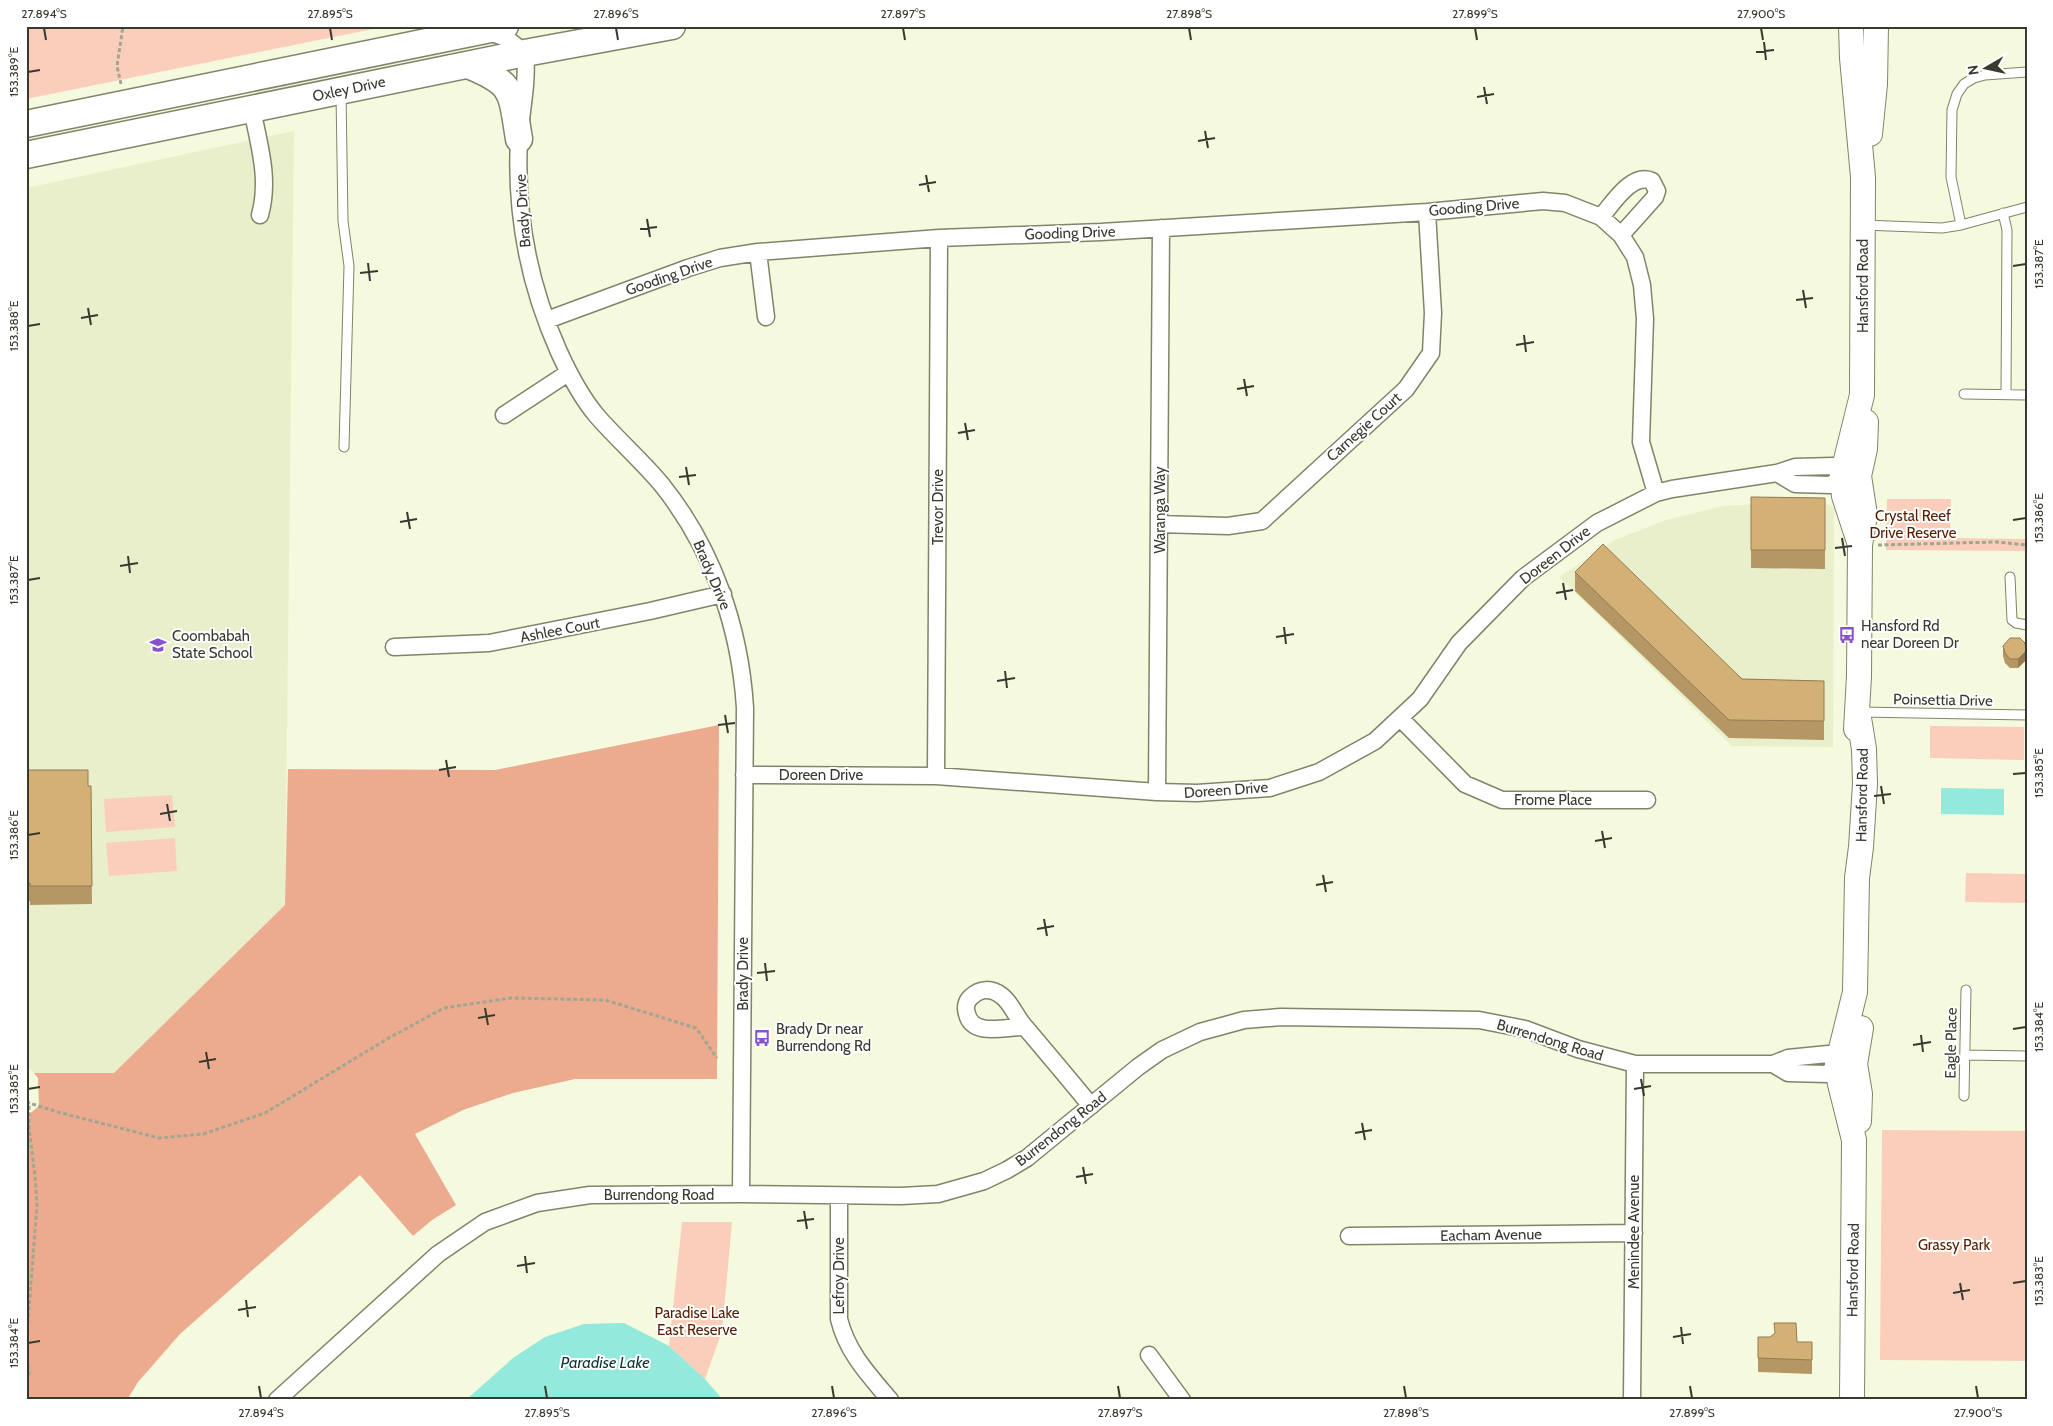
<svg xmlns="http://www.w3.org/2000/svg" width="2053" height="1426" font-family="Cabin,sans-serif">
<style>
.built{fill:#e9efcb}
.green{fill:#facebb}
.forest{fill:#ecab8e}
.water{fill:#92e9dc}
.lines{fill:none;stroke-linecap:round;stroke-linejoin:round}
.lane-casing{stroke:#80846a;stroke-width:11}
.street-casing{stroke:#80846a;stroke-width:19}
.secondary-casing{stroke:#80846a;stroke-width:26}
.primary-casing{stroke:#80846a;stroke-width:29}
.path{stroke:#a2a591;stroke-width:3;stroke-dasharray:4 2.5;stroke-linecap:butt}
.lane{stroke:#fff;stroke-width:9}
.street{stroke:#fff;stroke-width:16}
.secondary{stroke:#fff;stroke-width:24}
.primary{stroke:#fff;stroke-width:26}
.wall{fill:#b59765}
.shaded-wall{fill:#947b52}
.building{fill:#d3b075;stroke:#947b52}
.ticks{fill:none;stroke:#383a2f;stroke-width:2}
.labels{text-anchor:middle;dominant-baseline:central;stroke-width:4;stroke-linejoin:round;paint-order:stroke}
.street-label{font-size:15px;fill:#383a2f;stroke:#fff}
.park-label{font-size:15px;fill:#561d00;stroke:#fff}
.poi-label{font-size:15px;fill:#383a2f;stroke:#fff;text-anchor:start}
.water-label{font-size:16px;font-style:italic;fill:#0b3631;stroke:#fff}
.neatline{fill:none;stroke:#383a2f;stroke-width:2}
.ticks-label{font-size:12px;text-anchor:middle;fill:#383a2f}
</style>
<rect width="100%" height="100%" fill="#f5f9dd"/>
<path class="built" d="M294 131 285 905 114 1074 34 1073 26 1066V188Z
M1780 503H1820L1829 505 1834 509 1833 747 1732 746 1559 577 1615 540 1666 520 1723 506Z"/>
<path class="green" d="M26 26H388L26 99Z
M1887 499H1951L1950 538 2027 539V551L1886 550Z
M1930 726 2024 727V760L1930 758Z
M172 795 175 827 106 832 104 799Z
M175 838 177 871 109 876 106 843Z
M1966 873 2026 874V903L1965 902Z
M1882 1130 2027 1131V1361L1880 1360Z
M682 1222H732L722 1331 705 1379 669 1346Z"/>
<path class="forest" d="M719 725 717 1079H575L513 1093 463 1110 415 1134 456 1205 432 1220 413 1236 360 1175 180 1334 138 1382 127 1400H26V1117L39 1106 38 1078 34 1073H114L285 905 288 769 495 770Z"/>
<path class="water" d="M1941 788 2004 789V815L1941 814Z
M624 1323 669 1346 705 1379 723 1400H466L513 1358 545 1337 584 1324Z"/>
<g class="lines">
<g class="lane-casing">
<path id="lane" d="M341 93 343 221 349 266 344 447
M2003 213 2007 230 2006 394
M1863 225 1942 228 1961 225 2027 207
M1961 225 1951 177 1952 110 1957 94 1964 84 1974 78 1985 75 2027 72
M1964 394 2027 395
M2010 577 2012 620 2016 623 2027 625
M1860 712 2027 715
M1965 1055 2027 1056
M1964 1096 1966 990"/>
</g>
<g class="street-casing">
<path id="street" d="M487 31 506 38 525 53C528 83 521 110 519 139 515 214 528 283 559 352 569 374 581 397 597 416 618 440 642 461 662 485 713 549 740 627 745 708L741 1194
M252 109C259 145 270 179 260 215
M1601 217C1613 203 1632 172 1652 181L1657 191 1655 197 1621 235
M758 252 766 317
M547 320 688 268 720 258 758 252 939 238 1101 232 1427 212 1543 201 1565 203 1601 217 1621 235 1635 257 1642 285 1645 319 1641 442 1656 493
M504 415 568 373
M1777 473 1795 484 1831 485 1842 476H1848
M1159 524 1228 526 1262 521 1406 389 1431 353 1433 313 1427 212
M394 647 489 643 650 611 723 594
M1400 718 1465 784 1502 800H1647
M744 775 936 776 1157 792 1197 793 1270 788 1319 772 1375 741 1420 699 1459 643 1523 578 1597 523 1656 493 1672 489 1777 473 1795 467 1833 466 1842 476
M936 776 939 238
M1157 792 1161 228
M1025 1027C1007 1026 973 1038 967 1014 965 1008 966 1001 971 997 980 988 992 988 1002 996 1012 1004 1016 1017 1025 1027 1047 1053 1069 1079 1091 1106
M1773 1064 1788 1073 1827 1074 1837 1065H1845
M839 1196V1319C847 1352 868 1374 890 1400
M1349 1236 1634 1233
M1149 1355 1182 1400
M277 1400 438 1254 485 1222 537 1203 590 1195 741 1194 901 1196 938 1194 984 1181 1007 1170 1027 1158 1138 1067 1162 1050 1200 1032 1244 1020 1281 1017 1479 1020 1525 1029 1578 1049 1635 1064H1773L1788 1058 1828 1054 1837 1065
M1632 1400 1635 1064"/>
</g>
<g class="secondary-casing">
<path id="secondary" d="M1851 26 1852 58 1863 177 1862 395 1842 476 1844 496 1860 545
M1870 134 1875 84 1876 26
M1856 729 1859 676 1860 545 1865 515 1859 476 1865 449 1866 422
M1859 1121 1860 1094 1855 1064 1861 1028
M1852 1400 1854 1140 1840 1084 1837 1065 1855 992 1857 878 1861 847 1865 784 1864 749 1858 712"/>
</g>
<g class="primary-casing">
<path id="primary" d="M468 65C515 84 511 91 519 139
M26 124 505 26
M26 155 525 53 672 26"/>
</g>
<path class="path" d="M121 84 117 66 123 26
M1878 545 1997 542 2027 545
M26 1102 61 1113 159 1138 203 1134 265 1113 387 1039 444 1008 511 998 605 1000 696 1028 717 1058
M26 1388 29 1374 26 1346 37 1205 35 1176 29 1128V1103"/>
<use href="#lane" class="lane"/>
<use href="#street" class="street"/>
<use href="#secondary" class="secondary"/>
<use href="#primary" class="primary"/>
</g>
<path class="wall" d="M1751 497 1825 498V569L1751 568Z
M1575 572 1742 679 1824 681V740L1729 738 1575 591Z
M2003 646 2026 660 2018 668H2010L2005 663 2003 656Z
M26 770 88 786H91L92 904 30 905V901H26Z
M1758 1337 1797 1342H1812V1374L1758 1372Z"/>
<path class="shaded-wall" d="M2026 651V660L2018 668V659Z"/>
<path class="building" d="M1751 497 1825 498V550H1751Z
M1603 544 1742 679 1824 681V721L1729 720 1575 572Z
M2010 638H2020L2025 643 2026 651 2018 659H2010L2005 653 2003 646Z
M26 770H88V786H91L92 886H30V883H26Z
M1774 1323H1796L1797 1342H1812V1360L1758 1358V1337H1770L1775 1333Z"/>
<path class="ticks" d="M44 28 46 40M330 28 332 40M616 28 618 40M903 28 905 40M1189 28 1191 40M1475 28 1477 40M1761 28 1763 40M1764 42 1766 60M1756 52 1774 50M28 72 40 70M1484 87 1487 104M1477 97 1494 94M1205 131 1208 148M1198 141 1215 138M926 175 929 192M919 185 936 182M647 219 650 237M640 229 657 227M368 263 370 281M2013 266 2026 264M360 273 378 271M1803 290 1806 308M1796 300 1813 298M88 308 91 325M81 318 98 315M28 326 40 324M1524 335 1526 352M1516 345 1534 342M1244 379 1247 396M1237 389 1254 386M965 423 968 440M958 433 975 430M686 467 689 485M679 477 696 475M407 512 410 529M2013 520 2026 518M400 522 417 519M1842 538 1845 556M1835 548 1852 546M128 556 130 573M120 566 138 563M28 580 40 578M1563 583 1566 600M1556 593 1573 590M1284 627 1286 644M1276 637 1294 634M1005 671 1007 688M997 681 1015 678M725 715 728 733M718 725 735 723M446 760 449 777M439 770 456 767M2013 774 2026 773M1881 786 1884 804M1874 796 1891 794M167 804 170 821M160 814 177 811M1602 831 1605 848M28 835 40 833M1595 841 1612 838M1323 875 1326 892M1316 885 1333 882M1044 919 1047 936M1037 929 1054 926M765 963 767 981M757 973 775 971M485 1008 488 1025M478 1018 495 1015M2013 1029 2026 1027M1921 1035 1923 1052M1913 1045 1931 1042M206 1052 209 1069M199 1062 216 1059M1641 1079 1644 1096M28 1089 40 1087M1634 1089 1651 1086M1362 1123 1365 1140M1355 1133 1372 1130M1083 1167 1086 1184M1076 1177 1093 1174M804 1211 807 1229M797 1221 814 1219M525 1256 527 1273M517 1266 535 1263M1960 1283 1963 1300M2013 1283 2026 1281M1953 1293 1970 1290M246 1300 248 1317M238 1310 256 1307M1681 1327 1683 1344M1673 1337 1691 1334M28 1343 40 1341M259 1386 261 1398M545 1386 547 1398M832 1386 834 1398M1118 1386 1120 1398M1404 1386 1406 1398M1690 1386 1692 1398M1976 1386 1978 1398"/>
<defs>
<g id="bus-bare" transform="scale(1.35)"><path d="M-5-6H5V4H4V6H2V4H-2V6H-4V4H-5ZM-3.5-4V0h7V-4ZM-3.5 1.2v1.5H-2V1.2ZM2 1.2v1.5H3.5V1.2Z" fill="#8753ca" stroke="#fff" stroke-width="2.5" paint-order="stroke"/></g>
<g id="school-bare" transform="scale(1.35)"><path d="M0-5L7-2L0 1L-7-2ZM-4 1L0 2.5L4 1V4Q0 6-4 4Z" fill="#8753ca" stroke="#fff" stroke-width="2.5" paint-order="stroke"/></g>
</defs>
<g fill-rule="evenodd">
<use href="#bus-bare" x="1847" y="635"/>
<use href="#school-bare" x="158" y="645"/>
<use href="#bus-bare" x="762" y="1038"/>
</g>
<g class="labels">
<g class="street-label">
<text transform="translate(349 89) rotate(-12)">Oxley Drive</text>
<text transform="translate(1474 207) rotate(-5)">Gooding Drive</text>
<text transform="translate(523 211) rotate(-94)">Brady Drive</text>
<text transform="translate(1070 233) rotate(-2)">Gooding Drive</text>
<text transform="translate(669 276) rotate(-19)">Gooding Drive</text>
<text transform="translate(1863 286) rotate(-90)">Hansford Road</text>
<text transform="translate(1364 427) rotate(-42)">Carnegie Court</text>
<text transform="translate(938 507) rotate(-90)">Trevor Drive</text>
<text transform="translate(1160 510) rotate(-90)">Waranga Way</text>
<text transform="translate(1555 555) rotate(-38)">Doreen Drive</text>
<text transform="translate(712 575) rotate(67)">Brady Drive</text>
<text transform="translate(560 630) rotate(-11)">Ashlee Court</text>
<text transform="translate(1943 700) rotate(1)">Poinsettia Drive</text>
<text x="821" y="775">Doreen Drive</text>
<text transform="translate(1226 790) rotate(-4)">Doreen Drive</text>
<text transform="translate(1862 795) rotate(-89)">Hansford Road</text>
<text x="1553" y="800">Frome Place</text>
<text transform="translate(743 974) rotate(-90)">Brady Drive</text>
<text transform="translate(1550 1040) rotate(17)">Burrendong Road</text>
<text transform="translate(1951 1043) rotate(-89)">Eagle Place</text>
<text transform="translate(1061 1129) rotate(-38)">Burrendong Road</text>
<text x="659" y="1195">Burrendong Road</text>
<text transform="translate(1634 1232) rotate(-90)">Menindee Avenue</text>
<text transform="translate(1491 1235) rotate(-1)">Eacham Avenue</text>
<text transform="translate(1853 1270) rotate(-89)">Hansford Road</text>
<text transform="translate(839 1276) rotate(-90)">Lefroy Drive</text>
</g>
<g class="park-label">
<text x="1913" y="516">Crystal Reef<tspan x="1913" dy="17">Drive Reserve</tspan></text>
<text x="1954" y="1245">Grassy Park</text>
<text x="697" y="1313">Paradise Lake<tspan x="697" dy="17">East Reserve</tspan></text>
</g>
<g class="poi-label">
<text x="1861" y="626">Hansford Rd<tspan x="1861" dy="17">near Doreen Dr</tspan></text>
<text x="172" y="636">Coombabah<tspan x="172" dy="17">State School</tspan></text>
<text x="776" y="1029">Brady Dr near<tspan x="776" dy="17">Burrendong Rd</tspan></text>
</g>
<g class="water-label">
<text x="605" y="1362">Paradise Lake</text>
</g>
</g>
<rect width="2053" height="1426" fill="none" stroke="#ffffff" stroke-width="55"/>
<g transform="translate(1986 68) rotate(261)" stroke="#ffffff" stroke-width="4" paint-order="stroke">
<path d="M0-4L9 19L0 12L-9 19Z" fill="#383a2f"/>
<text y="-8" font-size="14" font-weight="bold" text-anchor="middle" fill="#383a2f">N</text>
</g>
<rect x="28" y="28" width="1998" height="1370" class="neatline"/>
<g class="ticks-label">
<text x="44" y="18">27.894°S</text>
<text x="330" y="18">27.895°S</text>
<text x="616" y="18">27.896°S</text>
<text x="903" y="18">27.897°S</text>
<text x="1189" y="18">27.898°S</text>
<text x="1475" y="18">27.899°S</text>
<text x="1761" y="18">27.900°S</text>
<text transform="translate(14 72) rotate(-90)" y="4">153.389°E</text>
<text transform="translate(2039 264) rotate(-90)" y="4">153.387°E</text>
<text transform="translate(14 326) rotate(-90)" y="4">153.388°E</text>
<text transform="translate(2039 518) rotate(-90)" y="4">153.386°E</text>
<text transform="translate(14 580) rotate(-90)" y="4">153.387°E</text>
<text transform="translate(2039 773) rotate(-90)" y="4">153.385°E</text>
<text transform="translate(14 835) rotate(-90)" y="4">153.386°E</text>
<text transform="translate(2039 1027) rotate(-90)" y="4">153.384°E</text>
<text transform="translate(14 1089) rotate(-90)" y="4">153.385°E</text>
<text transform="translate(2039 1281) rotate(-90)" y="4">153.383°E</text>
<text transform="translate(14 1343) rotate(-90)" y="4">153.384°E</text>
<text x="261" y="1417">27.894°S</text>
<text x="547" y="1417">27.895°S</text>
<text x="834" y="1417">27.896°S</text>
<text x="1120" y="1417">27.897°S</text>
<text x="1406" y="1417">27.898°S</text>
<text x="1692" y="1417">27.899°S</text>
<text x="1978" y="1417">27.900°S</text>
</g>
</svg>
